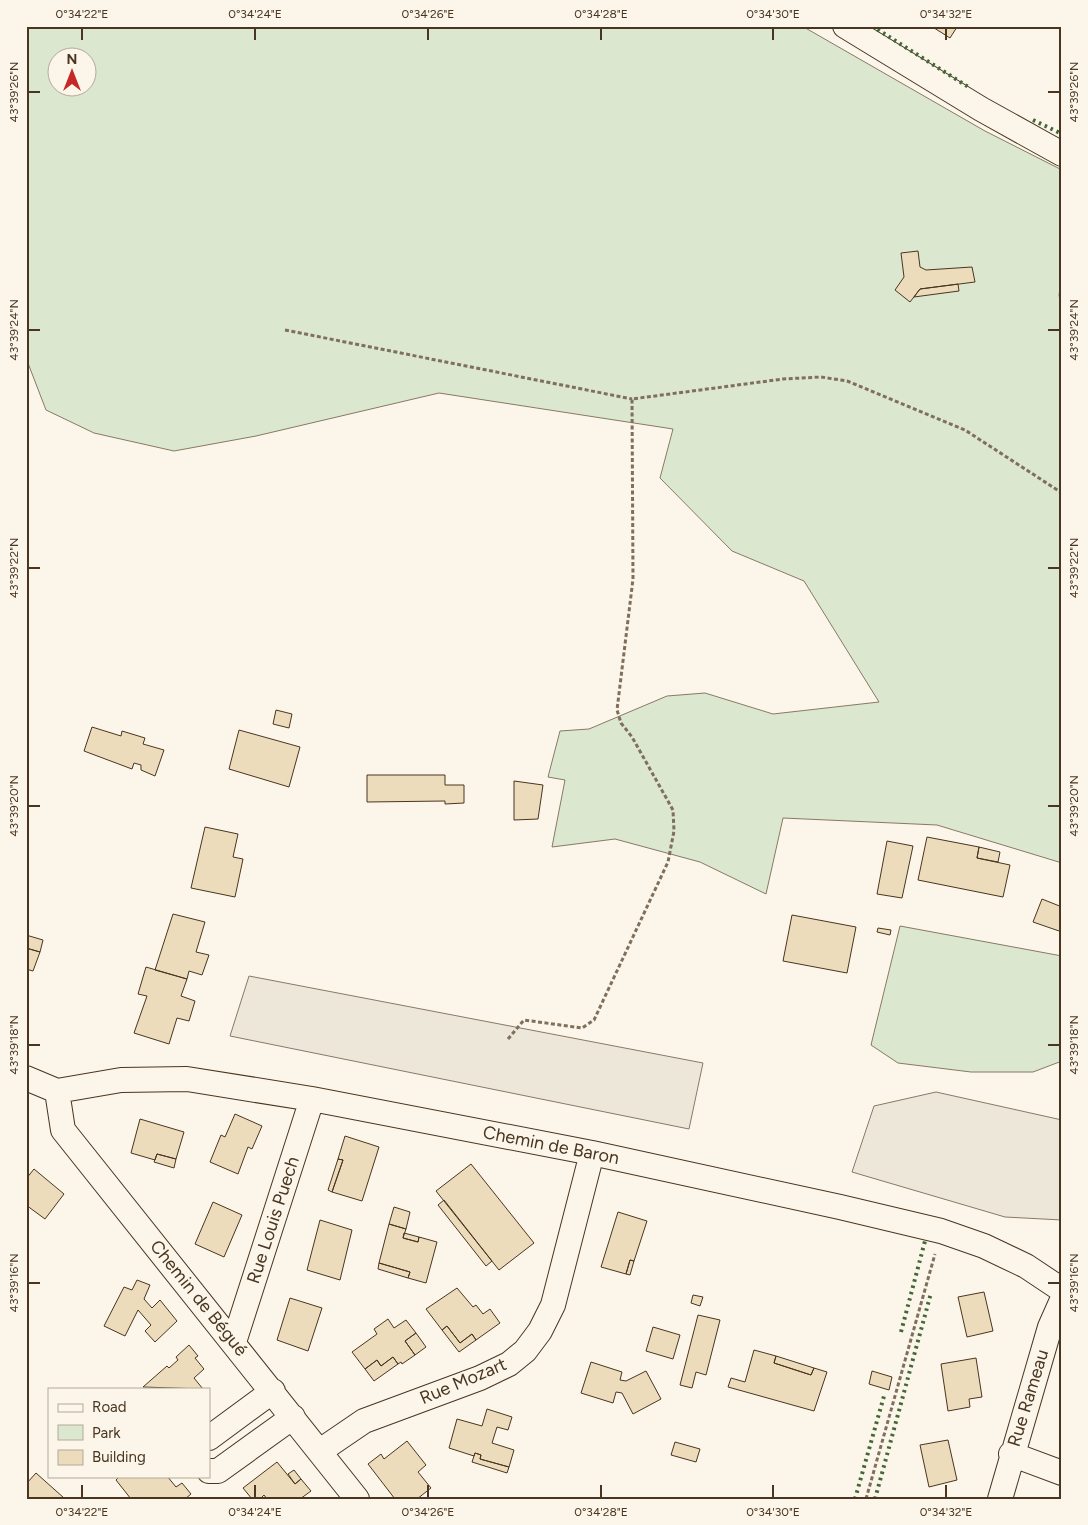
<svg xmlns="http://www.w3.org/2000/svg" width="1088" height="1525" font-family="Figtree,sans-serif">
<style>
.green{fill:#dce7d0;stroke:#887966;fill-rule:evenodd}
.parking{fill:#ede7d9;stroke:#887966}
.building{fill:#ecdcbc;stroke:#4a3520}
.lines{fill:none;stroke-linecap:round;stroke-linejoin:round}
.street-casing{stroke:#4a3520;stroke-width:26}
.path{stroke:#7f6f5c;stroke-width:3;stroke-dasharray:4 2.5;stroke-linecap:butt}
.street{stroke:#fbf6e9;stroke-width:24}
.hedge{stroke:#436837;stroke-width:4;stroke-dasharray:2.5 4;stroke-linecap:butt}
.ticks{fill:none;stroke:#4a3520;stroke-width:2}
.labels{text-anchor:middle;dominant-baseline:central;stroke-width:4;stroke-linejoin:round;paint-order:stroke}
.street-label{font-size:18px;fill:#4a3520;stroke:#fbf6e9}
.neatline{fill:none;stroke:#4a3520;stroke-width:2}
.ticks-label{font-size:12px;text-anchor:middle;fill:#4a3520}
</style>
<rect width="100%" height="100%" fill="#fbf6e9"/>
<path class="green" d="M26 26H802L985 131 1062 170V270L1059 296 1062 301V863L937 825 783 818 766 894 700 862 615 839 552 847 565 780 548 777 560 731 589 729 667 696 705 693 773 714 879 702 804 581 732 551 660 478 673 429 439 393 256 436 174 451 94 433 46 410 26 358ZM58 58H88V88H58Z
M900 926 1062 956V1061L1033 1072H971L898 1063 871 1045Z"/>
<path class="parking" d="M249 976 703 1063 689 1129 230 1036Z
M936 1092 1062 1120V1220L1005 1217 852 1172 874 1106Z"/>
<path class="building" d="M931 26H955L957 27 950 38Z
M918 251 920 267 926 270 972 267 975 282 920 289 910 302 895 290 904 277 901 253Z
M958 284 959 291 914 297 920 289Z
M276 710 292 714 289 728 273 724Z
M92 727 121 736 122 731 145 738 143 744 164 750 155 776 141 770V765L134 763 132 769 84 751Z
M239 730 300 747 289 787 229 769Z
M367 775H445V785H464V803L445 804V801L367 802Z
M514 781 543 785 538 819 514 820Z
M205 827 238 834 233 857 243 859 235 897 191 888Z
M927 837 979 847 977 858 1010 865 1003 897 918 880Z
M887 841 913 846 902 898 877 894Z
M979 847 1000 852 998 862 977 858Z
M1042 899 1062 907V932L1033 922Z
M173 914 205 922 196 952 209 955 202 975 189 971 187 979 155 970Z
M792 915 856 927 847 973 783 961Z
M878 928 891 930 890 935 877 932Z
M26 935 43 940 40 952 26 948Z
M26 948 40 952 33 971 26 969Z
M146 967 187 979 181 996 195 1001 189 1021 177 1018 169 1044 134 1033 147 996 138 994Z
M235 1114 262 1126 252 1149 248 1147 238 1174 210 1162 221 1135 225 1137Z
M140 1119 184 1132 176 1159 157 1154 155 1160 131 1153Z
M345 1136 379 1147 362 1201 332 1192 343 1160 338 1159Z
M157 1154 176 1159 174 1168 154 1162Z
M338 1159 343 1160 332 1192 328 1190Z
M471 1164 534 1243 499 1270 436 1191Z
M34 1169 64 1194 45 1219 26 1205V1179Z
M444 1200 492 1261 486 1266 438 1205Z
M213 1202 242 1215 224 1257 195 1244Z
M394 1207 410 1212 406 1229 389 1224Z
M618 1212 647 1221 634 1261 630 1260 626 1274 601 1267Z
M320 1220 352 1230 340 1280 307 1270Z
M389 1224 406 1229 403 1238 418 1242 419 1237 437 1242 426 1283 408 1278 410 1272 379 1263Z
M404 1233 419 1237 418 1242 403 1238Z
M630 1260 634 1261 630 1275 626 1274Z
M379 1263 410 1272 408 1278 378 1269Z
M137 1280 150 1285 144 1299 152 1308 160 1300 177 1321 155 1342 145 1331 151 1325 138 1310 125 1336 104 1326 124 1287 132 1290Z
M457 1288 473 1307 476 1305 483 1314 490 1309 500 1323 476 1340 472 1334 460 1343 447 1326 442 1330 426 1309Z
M984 1292 993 1331 967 1337 958 1297Z
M693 1295 703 1297 700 1306 691 1303Z
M290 1298 322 1308 308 1351 277 1340Z
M698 1315 720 1320 706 1375 696 1372 692 1388 680 1385Z
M388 1319 394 1328 406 1320 416 1333 405 1341 415 1355 402 1364 401 1362 398 1364 393 1357 381 1366 377 1360 365 1369 352 1352 377 1334 374 1329Z
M447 1326 460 1343 472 1334 476 1340 459 1352 442 1330Z
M653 1327 680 1335 673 1359 646 1351Z
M416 1333 426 1347 415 1355 405 1341Z
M189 1345 198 1356 195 1358 204 1369 194 1378 203 1389 143 1387 167 1366 169 1368 178 1360 176 1357Z
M754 1350 776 1356 774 1363 811 1375 814 1368 827 1372 814 1411 728 1387 731 1378 745 1382Z
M776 1356 814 1368 811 1375 774 1363Z
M393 1357 398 1364 374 1381 365 1369 377 1360 381 1366Z
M976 1358 982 1397 969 1399 970 1407 948 1411 941 1364Z
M591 1362 622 1372 620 1380 626 1381 646 1371 661 1399 633 1414 622 1393 616 1392 613 1403 581 1393Z
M872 1371 892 1377 889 1390 869 1384Z
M487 1409 512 1417 508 1430 497 1427 492 1443 514 1450 509 1467 480 1459 481 1455 475 1453 474 1456 449 1448 457 1419 482 1426Z
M948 1440 957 1480 929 1487 920 1445Z
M407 1441 426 1465 418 1472 431 1488 417 1499H395L368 1464 381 1454 384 1459Z
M675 1442 700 1449 696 1462 671 1455Z
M475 1453 481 1455 480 1459 509 1467 507 1473 472 1462Z
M277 1462 295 1484 301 1479 311 1491 300 1499H267L264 1495 260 1499H252L243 1488Z
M294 1470 301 1479 295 1484 288 1474Z
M36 1473 64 1498 63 1499H26V1484Z
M120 1476H167L176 1487 182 1483 191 1494 185 1499H131L116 1480Z"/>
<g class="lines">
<g class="street-casing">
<path id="street" d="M845 26 981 109 1062 154
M26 1078 57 1091 121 1080 187 1079 312 1099 592 1153 840 1207 941 1231 984 1246 1026 1266 1062 1290
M57 1091 63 1130 357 1499
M234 1342 312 1099
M209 1438 273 1391
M320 1451 364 1421 480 1378 509 1364 525 1351 540 1331 553 1305 592 1153
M1011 1454 1062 1473
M209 1471H218L293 1417
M1000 1499 1050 1327 1062 1300"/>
</g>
<path class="path" d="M285 330 632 399
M508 1039 524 1020 582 1028 594 1020 668 862 674 831 673 810 632 737 621 723 617 710 633 579 632 399 783 379 821 377 847 381 965 430 1062 493
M866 1499 935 1254"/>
<use href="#street" class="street"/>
<path class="hedge" d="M872 26 970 88
M1033 120 1062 134
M901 1332 925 1241
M855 1499 884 1396
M875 1499 931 1293"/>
</g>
<path class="ticks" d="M82 28V40M255 28V40M428 28V40M601 28V40M773 28V40M946 28V40M28 92H40M1048 92H1060M28 330H40M1048 330H1060M28 568H40M1048 568H1060M28 806H40M1048 806H1060M28 1045H40M1048 1045H1060M28 1283H40M1048 1283H1060M82 1485V1498M255 1485V1498M428 1485V1498M601 1485V1498M773 1485V1498M946 1485V1498"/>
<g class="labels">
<g class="street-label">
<text transform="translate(551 1145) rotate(11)">Chemin de Baron</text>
<text transform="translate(273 1220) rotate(-72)">Rue Louis Puech</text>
<text transform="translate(199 1298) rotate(51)">Chemin de Bégué</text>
<text transform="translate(463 1381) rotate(-23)">Rue Mozart</text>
<text transform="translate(1028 1398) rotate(-73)">Rue Rameau</text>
</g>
</g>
<rect width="1088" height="1525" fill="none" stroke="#fbf6e9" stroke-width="55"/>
<rect x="48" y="1388" width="162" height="90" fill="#fbf6e9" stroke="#b4a999"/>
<rect x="58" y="1404" width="25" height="8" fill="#fbf6e9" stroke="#b4a999"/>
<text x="92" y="1412" font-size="15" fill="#4a3520">Road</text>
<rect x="58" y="1425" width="25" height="15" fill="#dce7d0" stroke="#b4a999"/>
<text x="92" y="1438" font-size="15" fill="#4a3520">Park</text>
<rect x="58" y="1450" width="25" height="15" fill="#ecdcbc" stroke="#b4a999"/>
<text x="92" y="1462" font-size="15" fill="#4a3520">Building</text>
<g transform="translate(72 72)"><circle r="24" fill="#fbf6e9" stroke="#b4a999"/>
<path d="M0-4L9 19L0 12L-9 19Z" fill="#c62828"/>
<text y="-8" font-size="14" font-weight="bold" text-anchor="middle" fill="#4a3520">N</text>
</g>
<rect x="28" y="28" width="1032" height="1470" class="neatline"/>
<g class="ticks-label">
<text x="82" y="18">0°34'22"E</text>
<text x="255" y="18">0°34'24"E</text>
<text x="428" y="18">0°34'26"E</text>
<text x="601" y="18">0°34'28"E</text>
<text x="773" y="18">0°34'30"E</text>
<text x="946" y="18">0°34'32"E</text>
<text transform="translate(14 92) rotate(-90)" y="4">43°39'26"N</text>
<text transform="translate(1074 92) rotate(-90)" y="4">43°39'26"N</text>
<text transform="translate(14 330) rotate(-90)" y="4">43°39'24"N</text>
<text transform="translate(1074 330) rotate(-90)" y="4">43°39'24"N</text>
<text transform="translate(14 568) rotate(-90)" y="4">43°39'22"N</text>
<text transform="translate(1074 568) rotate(-90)" y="4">43°39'22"N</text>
<text transform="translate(14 806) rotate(-90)" y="4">43°39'20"N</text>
<text transform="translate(1074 806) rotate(-90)" y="4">43°39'20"N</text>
<text transform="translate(14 1045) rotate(-90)" y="4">43°39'18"N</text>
<text transform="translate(1074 1045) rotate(-90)" y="4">43°39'18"N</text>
<text transform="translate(14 1283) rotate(-90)" y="4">43°39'16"N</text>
<text transform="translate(1074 1283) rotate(-90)" y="4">43°39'16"N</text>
<text x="82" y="1516">0°34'22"E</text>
<text x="255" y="1516">0°34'24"E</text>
<text x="428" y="1516">0°34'26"E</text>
<text x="601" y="1516">0°34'28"E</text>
<text x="773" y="1516">0°34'30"E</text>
<text x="946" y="1516">0°34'32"E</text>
</g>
</svg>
